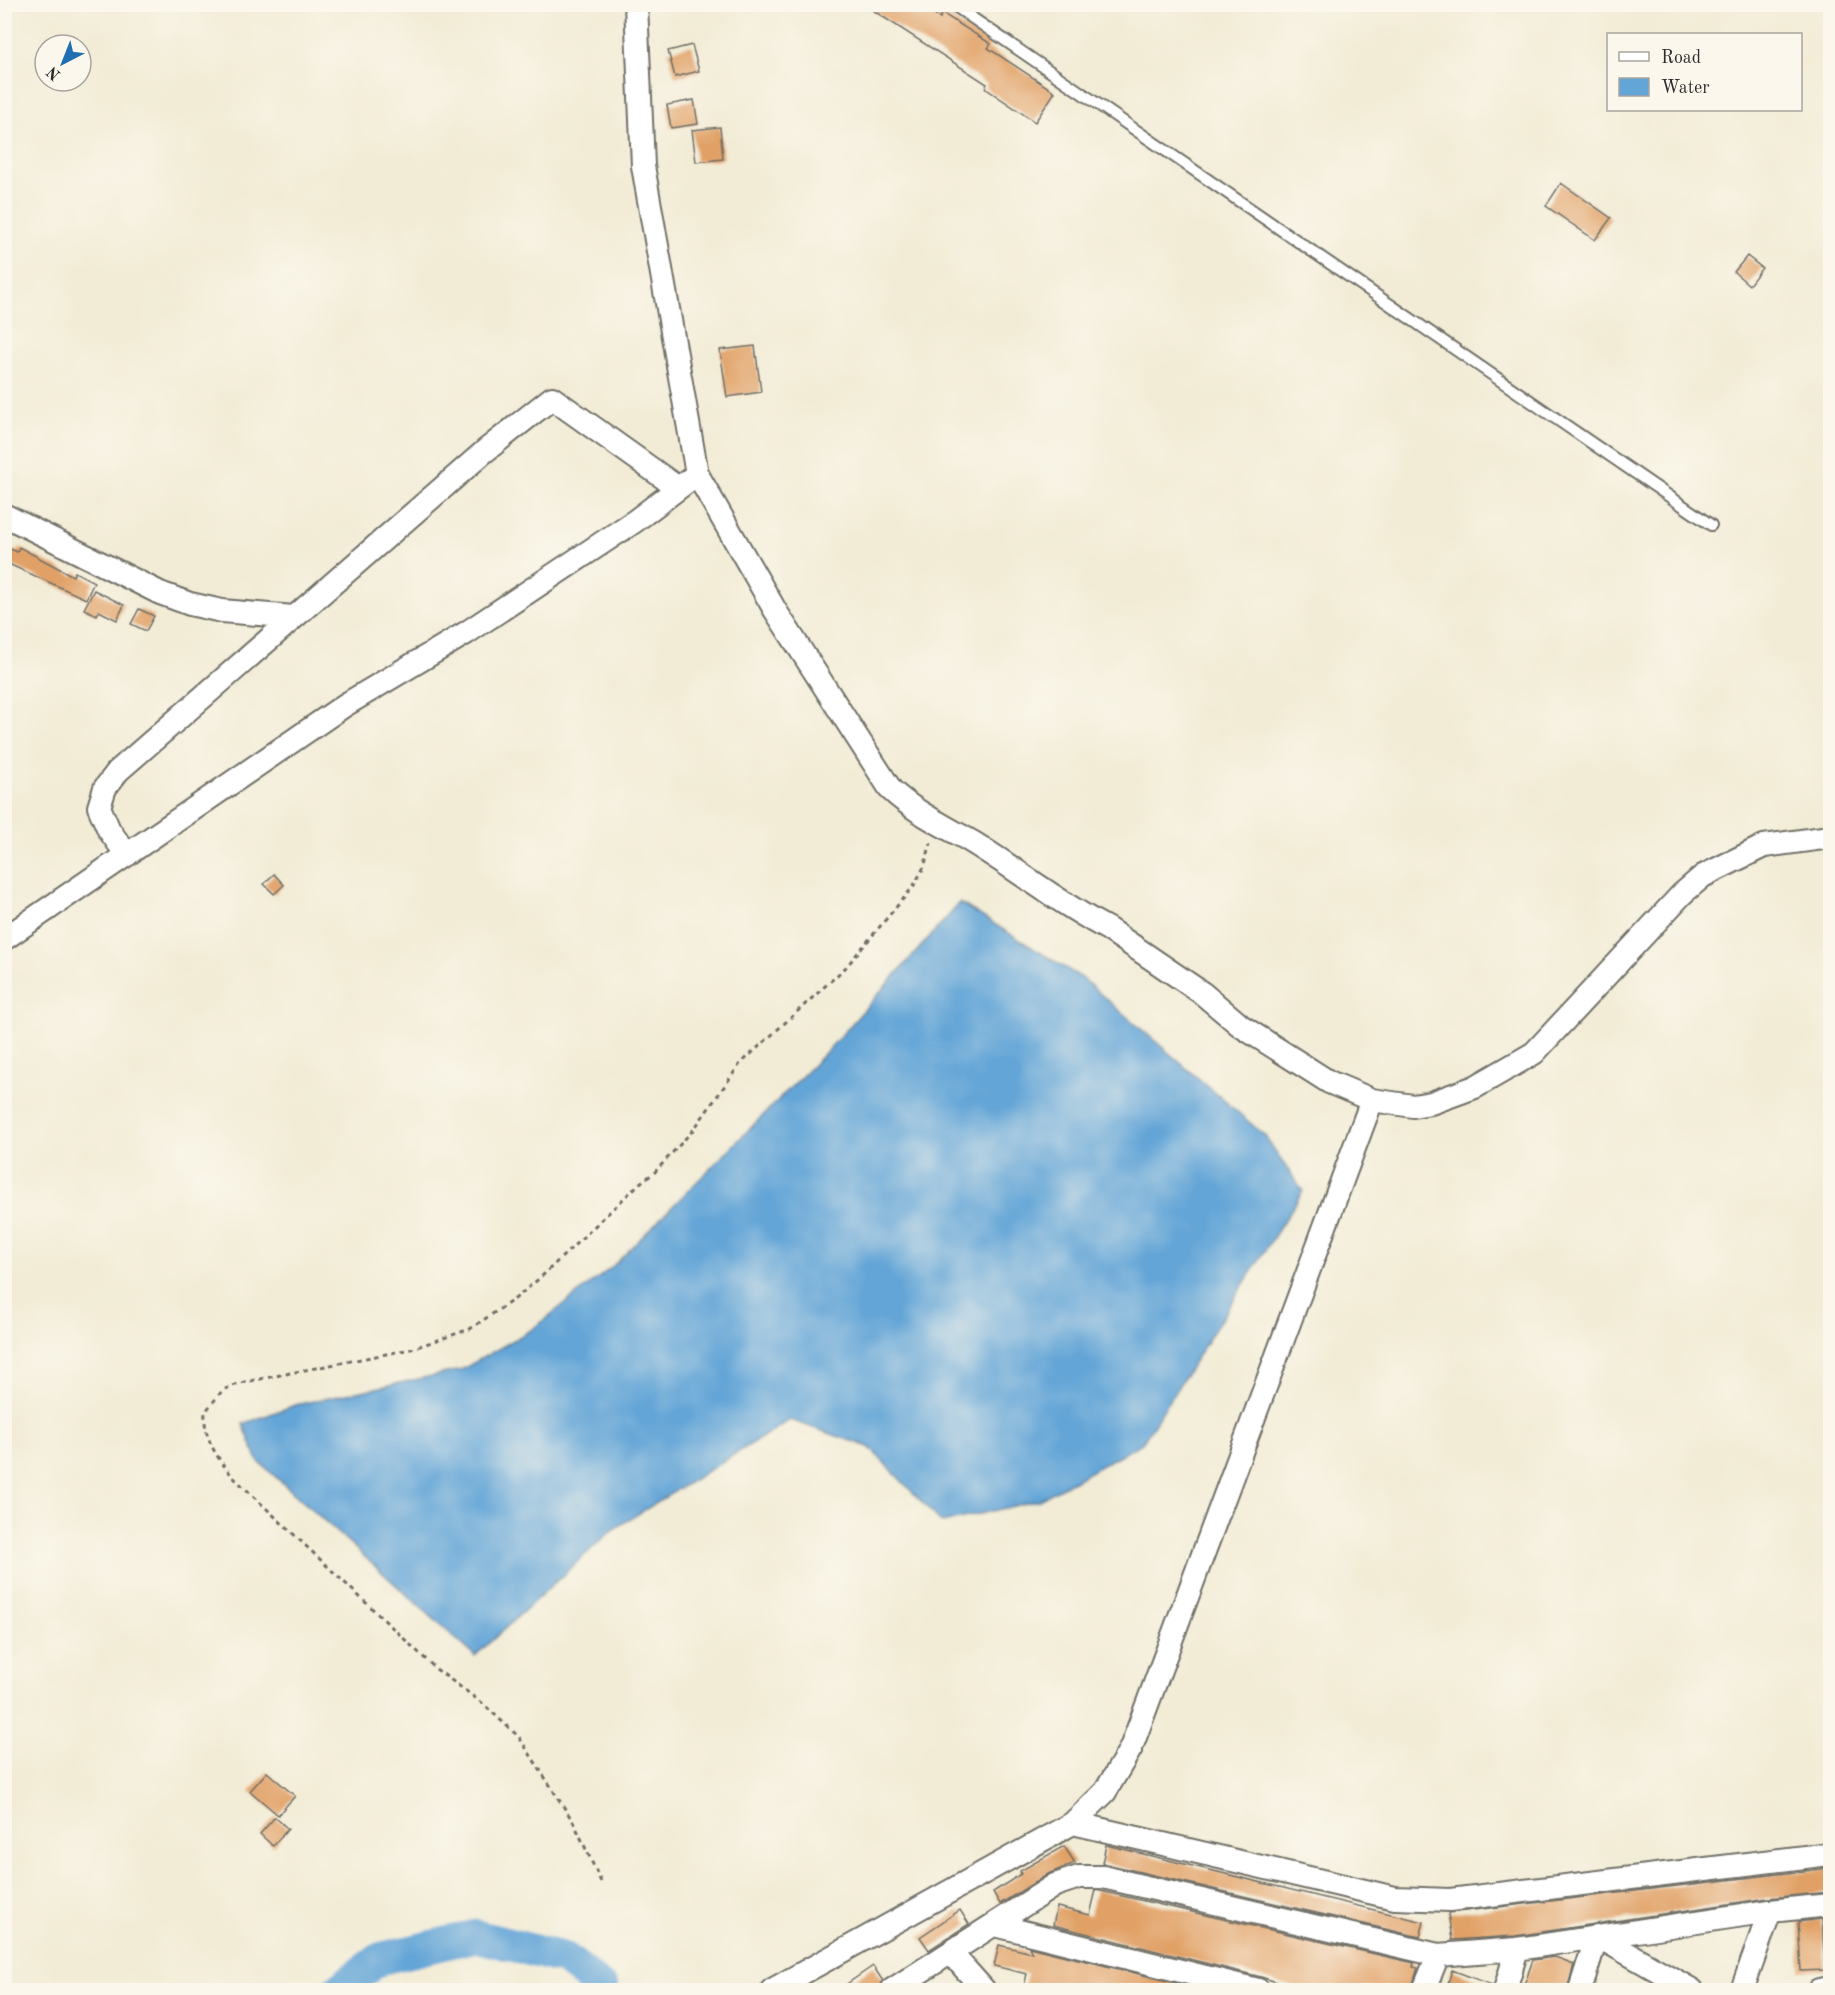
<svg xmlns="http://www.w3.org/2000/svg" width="1835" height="1995" font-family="'Old Standard TT',serif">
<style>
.water{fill:#64a5d7;stroke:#486881;stroke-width:1.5}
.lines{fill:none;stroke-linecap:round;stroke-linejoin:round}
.river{stroke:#64a5d7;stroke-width:33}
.building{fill:#e1a166}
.service-casing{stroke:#716f67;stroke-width:14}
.minor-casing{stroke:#716f67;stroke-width:26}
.path{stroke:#716f67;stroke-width:3;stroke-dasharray:4.5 4.5;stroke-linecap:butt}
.service{stroke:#fff;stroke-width:10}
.minor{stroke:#fff;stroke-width:22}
</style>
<rect width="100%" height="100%" fill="#fbf7ec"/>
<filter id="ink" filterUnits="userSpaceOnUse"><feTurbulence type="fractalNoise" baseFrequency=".0167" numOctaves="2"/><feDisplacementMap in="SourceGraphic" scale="12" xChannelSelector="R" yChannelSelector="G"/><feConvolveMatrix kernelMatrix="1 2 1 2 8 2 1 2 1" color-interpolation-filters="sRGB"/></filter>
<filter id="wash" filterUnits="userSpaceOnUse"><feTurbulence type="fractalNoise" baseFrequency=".008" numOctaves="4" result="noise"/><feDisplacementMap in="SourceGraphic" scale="24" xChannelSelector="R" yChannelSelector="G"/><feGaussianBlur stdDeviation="1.35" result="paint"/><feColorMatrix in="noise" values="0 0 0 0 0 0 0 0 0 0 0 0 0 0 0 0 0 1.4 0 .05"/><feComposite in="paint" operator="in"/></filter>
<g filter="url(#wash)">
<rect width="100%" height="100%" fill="#f2ecd6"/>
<path class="water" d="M960 903 1082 978 1264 1135 1303 1191 1142 1443 1039 1500 942 1523 869 1447 790 1420 612 1530 475 1656 258 1461 243 1424 295 1405 461 1370 531 1330 612 1267 828 1050Z"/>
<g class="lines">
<path class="river" d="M338 1990 379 1959 476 1936 566 1959 603 1990"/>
</g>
<g id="blocks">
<path class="building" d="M863 4H920L940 18 942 13 991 44 988 48 1055 92 1035 122 985 88 987 84Z
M692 45 699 71 675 77 668 51Z
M694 100 698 124 671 128 667 105Z
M720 127 723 159 696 162 692 130Z
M1561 183 1611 218 1595 240 1546 206Z
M1747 256 1762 268 1749 285 1734 272Z
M755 346 761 392 727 397 720 350Z
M4 546 17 552 19 547 73 576 75 572 94 582 86 599 4 562Z
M94 590 124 605 117 620 99 611 97 615 84 609Z
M139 609 154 616 146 631 131 624Z
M274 874 284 885 274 894 264 884Z
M267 1772 295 1796 278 1815 250 1791Z
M275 1817 288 1829 273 1846 260 1834Z
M1106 1845 1424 1922 1420 1937 1102 1863Z
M1064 1846 1075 1863 1048 1874 1000 1904 993 1892 1021 1874 1020 1871Z
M1830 1868V1892L1768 1898 1515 1936 1452 1940 1448 1913Z
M1096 1890 1414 1963 1413 1967 1418 1968 1411 1990H1301L1261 1977 1053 1925 1057 1907 1090 1915Z
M960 1910 969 1924 929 1950 920 1937Z
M1822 1919 1825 1970 1801 1971 1798 1922Z
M999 1945 1032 1953 1029 1947 1204 1990H1023L1027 1974 994 1966Z
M1555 1957 1574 1964 1567 1990H1522L1533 1960Z
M873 1966 883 1981 879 1990H838Z
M1452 1970 1492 1985V1990H1446Z"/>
</g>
</g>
<g filter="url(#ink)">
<use href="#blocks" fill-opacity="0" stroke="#716f67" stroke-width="1.5"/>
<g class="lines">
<g class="service-casing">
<path id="service" d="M952 4 1711 525"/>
</g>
<g class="minor-casing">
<path id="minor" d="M636 4 643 166 697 474 775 610 891 790C916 813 943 825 972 842 1018 870 1060 904 1108 929L1202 993 1241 1026 1329 1082 1372 1100 1413 1106 1431 1103 1475 1087 1534 1053 1682 894 1703 876 1764 846 1830 837
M4 515 160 593 190 604 222 611 294 617
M127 855 109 830 99 807 105 788 118 771 485 451 552 398 678 488
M4 939 345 705 466 633 635 521 697 474
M1073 1823 1395 1898 1450 1900 1830 1854
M995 1925 1258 1990
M951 1953 984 1990
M772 1990 1073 1823 1105 1792 1131 1748 1372 1100
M892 1990 1055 1885 1079 1877H1103L1438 1955 1517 1949 1770 1911 1830 1905
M1424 1990 1438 1955
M1505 1990 1517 1949
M1580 1990 1597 1936 1692 1990
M1742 1990 1770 1911
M1819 1990 1830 1988"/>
</g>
<path class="path" d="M601 1882 574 1823 519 1737 481 1702 436 1669 233 1477C217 1457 203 1439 205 1412L223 1390 240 1383 411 1349 470 1329 516 1298 541 1277 640 1183 654 1173 694 1129 740 1064 846 967 913 887 924 867 931 843"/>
<use href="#service" class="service"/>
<use href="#minor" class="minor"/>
</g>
</g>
<rect width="1835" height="1995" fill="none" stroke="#fbf7ec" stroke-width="24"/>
<rect x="1607" y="33" width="195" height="78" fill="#fbf7ec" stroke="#a8a59f" stroke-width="1.5"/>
<rect x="1619" y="52" width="30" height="9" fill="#ffffff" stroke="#a8a59f" stroke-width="1.5"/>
<text x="1661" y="63" font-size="18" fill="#2b2b2b">Road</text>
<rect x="1619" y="78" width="30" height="18" fill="#64a5d7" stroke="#a8a59f" stroke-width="1.5"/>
<text x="1661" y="93" font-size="18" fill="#2b2b2b">Water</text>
<g transform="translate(63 63) rotate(222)"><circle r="28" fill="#fbf7ec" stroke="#a8a59f" stroke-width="1.5"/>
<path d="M0-4.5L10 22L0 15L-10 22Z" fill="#1f6fb2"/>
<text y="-9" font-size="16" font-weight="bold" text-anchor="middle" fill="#2b2b2b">N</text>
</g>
</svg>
